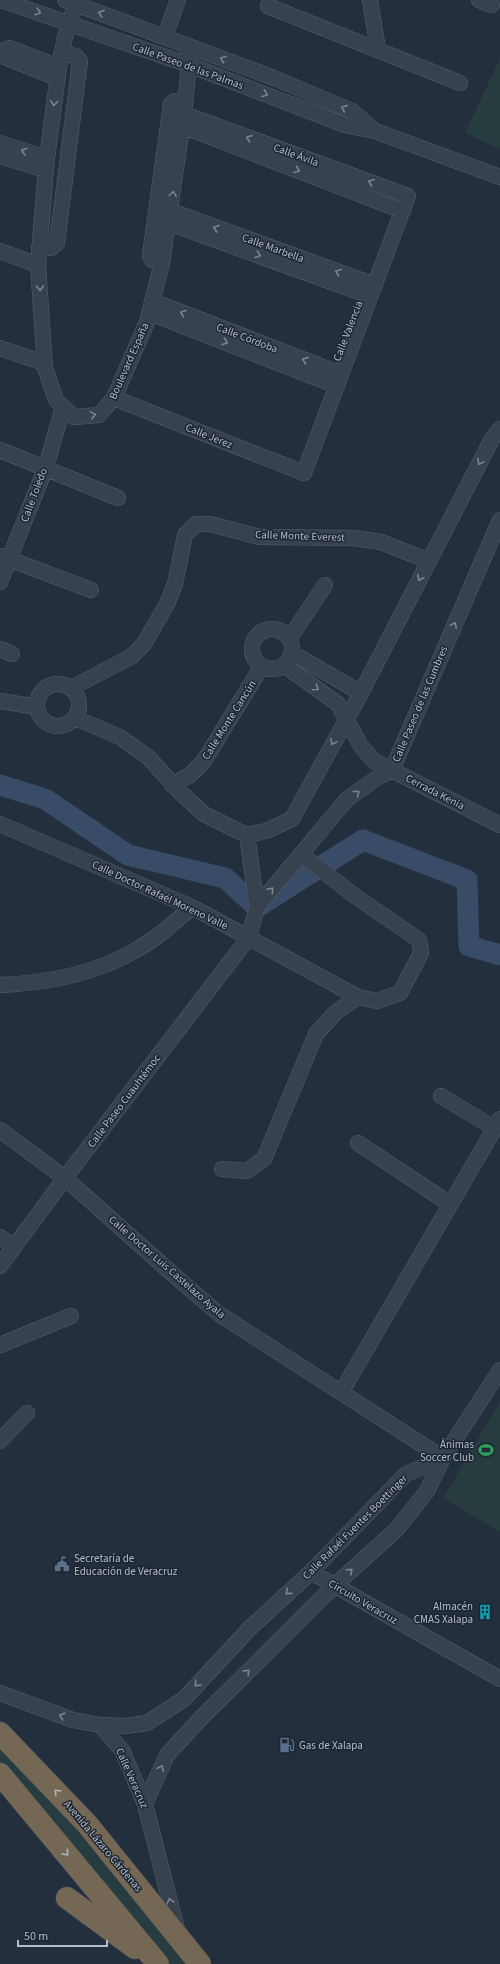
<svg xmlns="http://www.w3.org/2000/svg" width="500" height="1964" font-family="'Source Sans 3',sans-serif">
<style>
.green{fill:#263c3f}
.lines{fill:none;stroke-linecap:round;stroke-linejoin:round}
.river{stroke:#394c67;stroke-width:21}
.minor-casing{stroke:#565f6c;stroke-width:16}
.highway-casing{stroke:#434c59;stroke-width:23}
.minor{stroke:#38414e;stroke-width:15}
.highway{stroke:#746855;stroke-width:22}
.oneway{stroke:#7c8592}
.oneway2{stroke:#aeb4bd}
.labels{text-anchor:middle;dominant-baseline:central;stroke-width:3;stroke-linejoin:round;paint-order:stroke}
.street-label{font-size:11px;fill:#b4bcc9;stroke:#1d2633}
.poi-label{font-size:11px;fill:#b4bcc9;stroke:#1d2633;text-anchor:end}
</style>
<rect width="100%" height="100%" fill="#242f3e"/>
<path class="green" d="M500 58V149L465 133Z
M500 1402V1532L443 1498Z
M0 1732 195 1964H163L0 1765Z"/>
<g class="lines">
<path class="river" d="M0 785 45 799 128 855 225 878 257 907 363 840 467 880 469 946 500 955"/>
<g class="minor-casing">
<path id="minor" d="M1 0 189 65 345 125 375 131 500 177
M65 0 274 78 352 111 374 130
M77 0 65 37 59 67 47 158 38 265 45 368 56 400 74 417 99 415 114 398 147 322 162 263 184 114 189 65 188 46
M370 0 378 49
M479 0 492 5
M268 6 460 83
M165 36 178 0
M57 78 5 57 2 51 9 48 59 67
M182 126 403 211
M0 143 47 158
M0 156 46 170
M171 211 375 285
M169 223 370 296
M39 247 51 248 57 243 80 61 76 56 61 53
M0 251 38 265
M162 263 152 260 150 255 171 104 175 101H185
M152 301 341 374
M150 313 337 386
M0 348 44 363
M114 398 304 473 408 196 184 114
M0 450 118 498
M1 556 91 590
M0 582 46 467 63 407
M252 649a20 20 0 1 1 40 0a20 20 0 1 1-40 0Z
M289 639 325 585
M0 649 12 654
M292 653 361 693
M284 665 338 704 361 746 374 761 500 825
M37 705a21 21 0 1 1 42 0a21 21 0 1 1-42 0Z
M71 688 131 657 144 644 167 604 175 584 185 535 196 524H210L260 537 353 538 381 542 429 561
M0 701 37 707
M75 718 120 737 149 758 181 793 204 814 232 828 247 835 266 831 292 819 361 693 492 439 500 429
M172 785 190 775 204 761 262 666
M0 824 192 907 358 997 377 1001 400 993 421 953 419 940 355 896 302 855
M247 835 257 907
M0 985C46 983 96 974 136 950 156 939 174 923 192 907
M441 1096 494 1128
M0 1130 65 1178 168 1270 219 1314 443 1458
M358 1143 450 1204
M222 1169 247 1171 264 1159 316 1034 336 1012 358 997
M0 1237 14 1247
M0 1266 65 1178 249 937 257 907 347 799 377 778 392 770 500 520
M0 1345 71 1316
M342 1391 500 1119
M0 1441 27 1413
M311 1572 500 1679
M0 1693 73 1720 100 1725 125 1726 147 1723 184 1699 250 1628 311 1572 406 1474 443 1458
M100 1725 122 1750 145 1804 178 1933
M145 1804 167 1755 202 1717 334 1586 397 1529 427 1491 443 1458 500 1370"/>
</g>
<g class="highway-casing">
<path id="highway" d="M0 1733 87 1824 200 1964
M0 1774 158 1964
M67 1898 135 1948"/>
</g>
<use href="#minor" class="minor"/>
<use href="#highway" class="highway"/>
</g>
<defs><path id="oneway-chevron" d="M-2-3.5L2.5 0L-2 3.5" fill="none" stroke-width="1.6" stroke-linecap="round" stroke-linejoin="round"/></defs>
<g class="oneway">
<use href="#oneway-chevron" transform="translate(38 12) rotate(18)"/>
<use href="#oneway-chevron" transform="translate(101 13) rotate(-160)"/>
<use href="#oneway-chevron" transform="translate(223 59) rotate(-159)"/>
<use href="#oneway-chevron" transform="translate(265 94) rotate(21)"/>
<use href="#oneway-chevron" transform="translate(54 103) rotate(97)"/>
<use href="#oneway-chevron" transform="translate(344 108) rotate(-157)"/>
<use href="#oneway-chevron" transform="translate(249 138) rotate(-160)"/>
<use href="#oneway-chevron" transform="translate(24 151) rotate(-163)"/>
<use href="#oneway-chevron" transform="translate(297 170) rotate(21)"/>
<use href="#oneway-chevron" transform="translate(371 182) rotate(-160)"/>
<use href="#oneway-chevron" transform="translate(173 194) rotate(-82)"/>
<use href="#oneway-chevron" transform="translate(216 228) rotate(-160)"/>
<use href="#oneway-chevron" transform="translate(258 255) rotate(20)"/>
<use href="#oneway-chevron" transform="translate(338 272) rotate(-160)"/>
<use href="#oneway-chevron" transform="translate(40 288) rotate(87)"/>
<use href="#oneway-chevron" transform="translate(183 313) rotate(-159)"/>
<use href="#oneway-chevron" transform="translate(225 342) rotate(21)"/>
<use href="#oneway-chevron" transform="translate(305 360) rotate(-159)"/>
<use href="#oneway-chevron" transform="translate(93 415) rotate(-10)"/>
<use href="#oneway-chevron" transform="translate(480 462) rotate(118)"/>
<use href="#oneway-chevron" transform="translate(420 578) rotate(117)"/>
<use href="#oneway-chevron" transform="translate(454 625) rotate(-66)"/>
<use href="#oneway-chevron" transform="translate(316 688) rotate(35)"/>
<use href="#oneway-chevron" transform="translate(333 742) rotate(118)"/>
<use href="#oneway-chevron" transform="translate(357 793) rotate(-36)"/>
<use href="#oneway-chevron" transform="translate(271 890) rotate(-49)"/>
<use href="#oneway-chevron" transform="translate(350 1571) rotate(-42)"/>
<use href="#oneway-chevron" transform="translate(288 1592) rotate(140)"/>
<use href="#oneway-chevron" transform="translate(247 1672) rotate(-45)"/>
<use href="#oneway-chevron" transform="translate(197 1684) rotate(133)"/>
<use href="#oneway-chevron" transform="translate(62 1716) rotate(-161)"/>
<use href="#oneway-chevron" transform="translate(161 1768) rotate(-66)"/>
<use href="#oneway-chevron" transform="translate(170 1901) rotate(-104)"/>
</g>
<g class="oneway2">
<use href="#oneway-chevron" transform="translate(57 1792) rotate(-134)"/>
<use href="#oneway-chevron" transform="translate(66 1853) rotate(50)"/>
</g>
<defs>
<g id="stadium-bare" transform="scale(1.2)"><path d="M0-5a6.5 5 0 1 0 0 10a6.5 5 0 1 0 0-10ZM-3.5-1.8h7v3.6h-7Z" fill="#2e9e5b" stroke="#1d2633" stroke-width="2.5" paint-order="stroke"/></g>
<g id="civic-bare" transform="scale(1.2)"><path d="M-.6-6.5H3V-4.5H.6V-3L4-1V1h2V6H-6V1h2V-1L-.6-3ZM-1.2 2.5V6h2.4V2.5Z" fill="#5c6f8a" stroke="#1d2633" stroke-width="2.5" paint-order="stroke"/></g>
<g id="building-bare" transform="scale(1.2)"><path d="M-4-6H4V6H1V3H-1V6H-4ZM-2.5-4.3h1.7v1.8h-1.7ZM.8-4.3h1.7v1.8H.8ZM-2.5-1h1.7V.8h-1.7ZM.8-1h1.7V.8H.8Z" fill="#0f9aa8" stroke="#1d2633" stroke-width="2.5" paint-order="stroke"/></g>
<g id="fuel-bare" transform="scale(1.2)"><path d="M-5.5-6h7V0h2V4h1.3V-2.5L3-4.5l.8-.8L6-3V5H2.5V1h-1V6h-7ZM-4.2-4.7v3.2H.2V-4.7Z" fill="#5c6f8a" stroke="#1d2633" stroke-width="2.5" paint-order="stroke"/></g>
</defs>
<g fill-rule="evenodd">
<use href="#stadium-bare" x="486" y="1450"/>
<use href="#civic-bare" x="62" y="1564"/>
<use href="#building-bare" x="485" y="1612"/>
<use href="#fuel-bare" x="287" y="1745"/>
</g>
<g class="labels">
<g class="street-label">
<text transform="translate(188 66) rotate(20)">Calle Paseo de las Palmas</text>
<text transform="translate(296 155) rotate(20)">Calle Ávila</text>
<text transform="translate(273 248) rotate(20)">Calle Marbella</text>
<text transform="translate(348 331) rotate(-69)">Calle Valencia</text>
<text transform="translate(247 338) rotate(21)">Calle Córdoba</text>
<text transform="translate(129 361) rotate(-66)">Boulevard España</text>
<text transform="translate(209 436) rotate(22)">Calle Jerez</text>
<text transform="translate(34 495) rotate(-69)">Calle Toledo</text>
<text transform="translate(300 536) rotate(2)">Calle Monte Everest</text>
<text transform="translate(420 704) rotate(-67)">Calle Paseo de las Cumbres</text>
<text transform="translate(229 720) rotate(-58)">Calle Monte Cancún</text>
<text transform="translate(435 792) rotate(27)">Cerrada Kenia</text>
<text transform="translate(160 895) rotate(25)">Calle Doctor Rafaél Moreno Valle</text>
<text transform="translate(124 1101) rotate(-53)">Calle Paseo Cuauhtémoc</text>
<text transform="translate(167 1267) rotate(41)">Calle Doctor Luis Castelazo Ayala</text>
<text transform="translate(355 1527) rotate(-45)">Calle Rafaél Fuentes Boettinger</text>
<text transform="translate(363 1602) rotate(30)">Circuito Veracruz</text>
<text transform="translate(132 1778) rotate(66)">Calle Veracruz</text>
<text transform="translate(103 1846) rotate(50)">Avenida Lázaro Cárdenas</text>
</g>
<g class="poi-label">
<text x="474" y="1444">Ánimas<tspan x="474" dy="13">Soccer Club</tspan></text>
<text x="74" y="1558" text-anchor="start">Secretaría de<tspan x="74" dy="13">Educación de Veracruz</tspan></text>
<text x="473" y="1606">Almacén<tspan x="473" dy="13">CMAS Xalapa</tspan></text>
<text x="299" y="1745" text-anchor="start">Gas de Xalapa</text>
</g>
</g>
<path d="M18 1940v6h89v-6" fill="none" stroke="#b4bcc9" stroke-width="2"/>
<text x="24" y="1940" font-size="12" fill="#b4bcc9" stroke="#1d2633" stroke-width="3" paint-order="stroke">50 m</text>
</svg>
